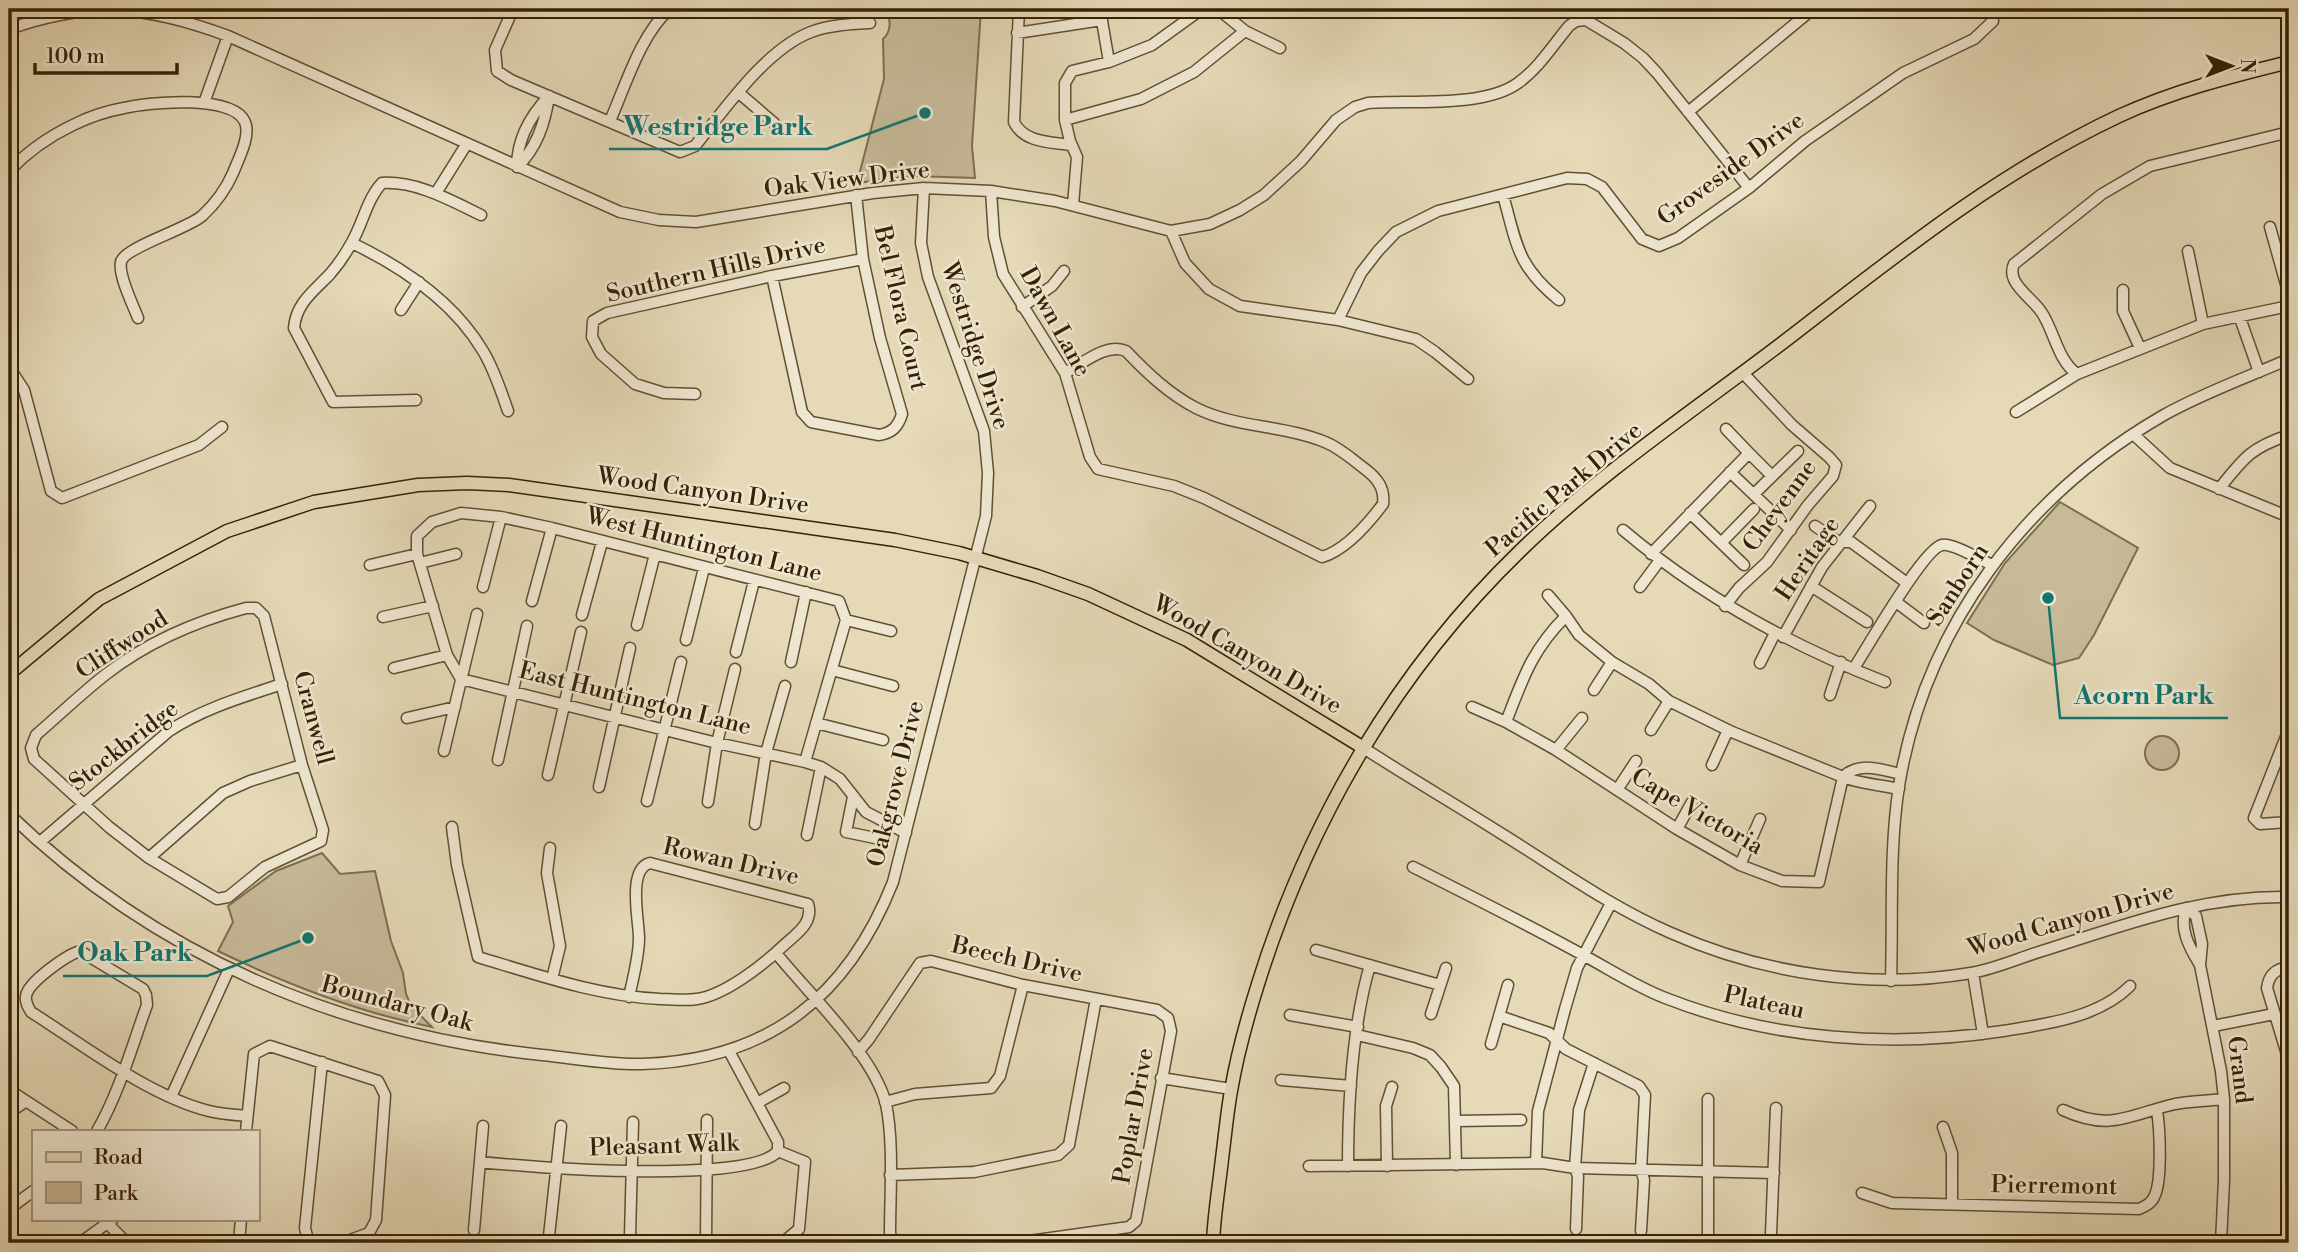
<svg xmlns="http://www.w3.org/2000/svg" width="2298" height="1252" font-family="'Libre Bodoni',serif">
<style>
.green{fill:#c7ba99;stroke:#7e6e4f;stroke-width:2}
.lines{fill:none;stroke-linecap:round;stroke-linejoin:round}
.minor-casing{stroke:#624f32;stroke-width:13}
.major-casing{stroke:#362105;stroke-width:15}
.minor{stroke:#eee6d0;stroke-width:10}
.major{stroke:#e5d9b7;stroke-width:12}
.labels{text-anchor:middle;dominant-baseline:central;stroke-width:5;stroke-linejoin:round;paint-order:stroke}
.street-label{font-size:24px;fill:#362105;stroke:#eee6d0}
.leader{fill:none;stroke:#0f766e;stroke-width:2.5}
.callout-dot{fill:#0f766e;stroke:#eee6d0;stroke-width:2.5}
.callout-label{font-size:26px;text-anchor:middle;font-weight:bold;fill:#0f766e;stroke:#eee6d0;stroke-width:5;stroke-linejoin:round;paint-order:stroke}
</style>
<rect width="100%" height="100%" fill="#e5d9b7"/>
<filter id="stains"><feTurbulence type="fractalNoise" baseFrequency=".00286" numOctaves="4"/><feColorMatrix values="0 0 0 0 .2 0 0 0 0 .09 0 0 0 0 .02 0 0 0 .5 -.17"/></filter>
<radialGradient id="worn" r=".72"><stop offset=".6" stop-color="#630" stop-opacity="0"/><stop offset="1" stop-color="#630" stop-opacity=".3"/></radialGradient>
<path class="green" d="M892 9H981L972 146 975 178 913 176 857 183 884 79 883 39C891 32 891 21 887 12Z
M2060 502 2138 548 2094 635 2079 658 2053 665 1994 640 1967 623 2005 563Z
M2145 753a17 17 0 1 1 34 0a17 17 0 1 1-34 0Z
M322 853 340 874 375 871 391 941 403 973 406 994 411 1006 432 1027C357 1012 286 984 218 951L233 922 228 906 276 871Z"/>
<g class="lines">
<g class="minor-casing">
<path id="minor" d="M513 9 495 50 497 71 511 80 680 152 695 146C725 109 766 49 811 32 830 25 851 24 870 23
M1019 9 1014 122C1024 143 1051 142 1071 145
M1100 9 1109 62
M1218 9 1245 31 1280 48
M9 29C90 0 148 6 228 36L620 212 659 220 696 222 873 193 924 188 991 191 1055 201 1171 231 1210 224 1240 210 1264 195 1301 161 1336 120 1355 107 1368 103C1410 100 1484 108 1518 83 1539 68 1553 45 1569 26L1576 21 1586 20 1624 43 1643 58 1657 73 1749 188
M1017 33 1102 20
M739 93 774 123
M204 103 228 36
M1688 112 1813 9
M1065 120 1141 99 1194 72 1245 31
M610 121C625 87 641 33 670 9
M2289 132 2150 166 2102 194 2014 264C2005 283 2033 298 2042 313 2054 331 2058 361 2077 374L2203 324 2289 306
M517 167C517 139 530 116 549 96
M517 167C537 148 545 123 549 96
M9 171C27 152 50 136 73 125 89 117 107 111 124 108 148 102 233 94 245 122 251 136 238 160 233 173 226 189 215 204 202 216 187 229 123 248 121 262 118 275 133 305 138 318
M991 191 994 237 1003 274 1065 373 1090 457 1098 469 1174 486 1204 498 1322 557C1346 550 1368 524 1383 504 1385 488 1377 478 1365 469 1352 459 1340 448 1325 442 1284 425 1236 428 1196 408 1169 394 1147 373 1126 351 1107 342 1082 364 1065 373
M436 193 466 145
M1503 195C1517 245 1517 266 1559 300
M1073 205 1077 157 1070 141 1065 120V83L1072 71 1109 62 1152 45 1202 9
M2270 227 2289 295
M1171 231 1185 263 1209 289 1240 306 1338 320 1416 339 1435 352 1468 379
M352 243C402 267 454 302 483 351 494 369 501 391 508 411
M2188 251 2203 324
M772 276 802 412 811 422 879 435C892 433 898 427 902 414L880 338 863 259 856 195
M2123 290V311L2140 348
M1022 307 1052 286 1064 271
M401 310 419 282
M2240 318 2259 372
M1338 320 1361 273 1378 251 1396 232 1438 211 1567 178 1587 179 1602 187 1642 239 1659 246 1678 238 1749 188 1805 141 1903 73 1974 39 1993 21
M9 367 24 390 51 491 62 498 199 445 222 427
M695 394 664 393 635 384 601 354 592 337 593 321 607 313 772 276 863 259
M416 400 333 402 294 328C296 303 314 291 330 274 338 265 346 253 352 242 363 223 367 199 382 183 417 181 450 200 481 215
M2016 412 2077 374
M2133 434 2170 468 2289 517
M1749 453 1772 476
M1730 472 1791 530
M2219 489C2244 458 2250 448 2289 435
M1754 494 1798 451
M1690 513 1744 565
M1815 526 1837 541 1851 542 1907 583
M1623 530C1701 596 1790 645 1885 682
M1721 543 1754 509
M1651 554 1749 453 1726 429
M420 563 456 554
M370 565 417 554
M1811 586 1867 622
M483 587 501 517
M1640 587 1660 560
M1548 595 1566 616
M532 601 552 528
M1896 602 1924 623
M1725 606 1739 588 1767 562 1808 505 1833 476 1836 465 1829 457 1792 425 1743 373
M246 608H256L264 616 302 765 323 830 321 841 265 867 228 897 217 899 149 858 109 827 34 759 31 748 36 735C59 715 81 694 105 675 146 643 197 621 246 608Z
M582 615 602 542
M383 617 433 606
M846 620 891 631
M637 625 655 554
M1783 637 1822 567 1870 506
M686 640 704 568
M736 652 754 581
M791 662 806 592
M1760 663 1775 633
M394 668 447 655
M1854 668C1867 648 1924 548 1942 545 1953 543 1981 560 1992 565
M832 670 893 686
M1594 690 1612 662
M1830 695 1841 662
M1472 707 1506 722
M407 718 455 707
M816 723 883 740
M2289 729 2254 818 2260 824 2289 822
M1651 730 1669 701
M1362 747C1408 777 1455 804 1502 834 1557 868 1611 907 1671 933 1763 974 1871 990 1971 973 1995 969 2019 958 2042 951 2125 925 2201 895 2289 897
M1556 750 1582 718
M444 751 477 614
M498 760 527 626
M805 762 846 620 839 601 552 528 501 517 461 513 432 522 417 536V554L447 655 461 679 717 743 805 762 821 767 840 779 866 812 906 833
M1712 765 1728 730
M548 775 581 632
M599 787 630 648
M1899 789C1886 786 1852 782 1843 777L1732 732 1669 701 1649 684 1612 662 1579 635 1566 616C1532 650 1523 678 1506 722L1556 750 1677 829 1740 865 1782 881 1819 882 1843 777C1859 761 1882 770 1901 774
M1617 790 1636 761
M853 797 846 832 875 838
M647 801 681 662
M708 802 717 743 735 669
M9 814C156 956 340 1034 542 1055 574 1058 609 1065 642 1064 768 1060 847 998 893 882L986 516 988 473 984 431 928 277 921 243 924 188
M755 824 766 753 785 686
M452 827 457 865 478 957C538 975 598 996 660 999 672 999 685 1001 697 999 725 995 763 965 783 946 796 934 814 923 808 904L650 863C627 869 639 920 639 938 639 957 633 978 629 997
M1677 829 1692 802
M807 835 821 767
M40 842 169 731C204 708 243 697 282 684
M550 848 547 873 560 946 552 979
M149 858 223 793 250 781 302 765
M1740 865 1760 819
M1413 867C1470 896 1527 924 1583 955 1611 970 1638 988 1668 999 1773 1040 1892 1048 2003 1031 2046 1024 2098 1018 2130 986
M2186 908 2196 916 2202 944 2200 965 2221 1071 2224 1099V1180L2221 1243
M2186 908C2179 929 2189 947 2200 965
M1316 950 1440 985
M776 953C808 993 874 1055 886 1104 894 1142 890 1194 890 1233L893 1243
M2289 967C2276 969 2269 974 2267 988L2289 1061
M1973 973 1983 1034
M1891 981C1893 916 1889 850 1899 786 1925 627 2025 495 2164 415 2203 393 2248 377 2289 359
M1431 1014 1446 968
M1290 1015 1358 1027
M1499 1016 1549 1033 1566 1049 1639 1086 1645 1095 1641 1170 1644 1180 1641 1231
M2213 1026 2274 1014
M1357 1035 1413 1048 1430 1055 1441 1067 1454 1086 1456 1165
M1491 1044 1508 985
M858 1052 869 1039 920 963 931 961 1023 985 1157 1010 1168 1018 1171 1031 1136 1221 1129 1227 1015 1243
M1161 1078 1231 1089
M1281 1080 1351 1086
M9 1090 72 1131
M171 1097 229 969
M1708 1099V1238
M885 1102 915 1094 991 1088 1000 1076 1023 985
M757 1103 784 1088
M2063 1110C2111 1132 2128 1115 2175 1104 2191 1101 2208 1101 2224 1099
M9 1113 25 1102
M1455 1121 1521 1120
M1943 1127 1952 1153V1204
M97 1131C119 1093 132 1046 147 1005L146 995 143 989 80 951C67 955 28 982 26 996 25 1002 28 1007 31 1012 83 1045 149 1096 209 1111 221 1114 235 1115 247 1116
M246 1131 254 1054 270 1046 378 1081 385 1095 376 1220 369 1233 342 1243
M778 1151 805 1162 799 1229 787 1239
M480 1162C528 1167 750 1185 778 1151V1142L729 1051
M1536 1163 1538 1111 1565 1009 1577 968 1611 903
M1309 1166 1543 1163 1575 1168 1774 1173
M1348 1166C1348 1102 1352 1027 1370 965
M1387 1166 1386 1106 1392 1087
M890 1175 974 1172 1058 1155 1069 1145 1096 999
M1862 1193 1892 1203 2139 1209C2146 1206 2152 1203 2155 1195 2162 1179 2160 1129 2157 1111
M9 1209 33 1191
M107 1223 127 1243
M1576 1229 1578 1176 1575 1168 1579 1110 1594 1063
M474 1230 483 1126
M1771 1234 1776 1108
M549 1236 561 1126
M630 1236 633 1122
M706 1241 707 1120
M80 1243 113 1219
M239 1243 241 1219
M312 1243 307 1236 305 1228 322 1062"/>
</g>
<g class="major-casing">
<path id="major" d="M9 674 99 599 227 531 314 502 418 485 467 483 509 485 895 540 959 553 1037 576 1088 594 1187 640 1362 747
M1213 1243C1214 1215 1219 1187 1222 1159 1225 1136 1227 1113 1231 1091 1237 1055 1247 1019 1258 984 1309 820 1397 670 1520 551 1603 470 1702 405 1794 334 1899 253 1998 173 2119 116 2173 91 2232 76 2289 62"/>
</g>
<use href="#minor" class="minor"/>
<use href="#major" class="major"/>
</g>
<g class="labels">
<g class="street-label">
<text transform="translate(1731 169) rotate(-36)">Groveside Drive</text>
<text transform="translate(847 180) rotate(-7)">Oak View Drive</text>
<text transform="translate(716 270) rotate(-13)">Southern Hills Drive</text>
<text transform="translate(900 308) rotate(77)">Bel Flora Court</text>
<text transform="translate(1055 322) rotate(61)">Dawn Lane</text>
<text transform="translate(975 346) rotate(72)">Westridge Drive</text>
<text transform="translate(1564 490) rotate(-40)">Pacific Park Drive</text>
<text transform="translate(703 491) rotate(8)">Wood Canyon Drive</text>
<text transform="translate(1780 506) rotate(-54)">Cheyenne</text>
<text transform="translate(704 545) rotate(14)">West Huntington Lane</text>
<text transform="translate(1808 559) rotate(-56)">Heritage</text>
<text transform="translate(1958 585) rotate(-57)">Sanborn</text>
<text transform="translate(122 645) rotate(-33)">Cliffwood</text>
<text transform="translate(1247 655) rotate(30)">Wood Canyon Drive</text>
<text transform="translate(635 699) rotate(14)">East Huntington Lane</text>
<text transform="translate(313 718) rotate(75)">Cranwell</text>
<text transform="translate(124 746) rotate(-38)">Stockbridge</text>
<text transform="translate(896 784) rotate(-76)">Oakgrove Drive</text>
<text transform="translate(1697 812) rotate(30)">Cape Victoria</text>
<text transform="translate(731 862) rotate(13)">Rowan Drive</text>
<text transform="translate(2071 920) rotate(-16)">Wood Canyon Drive</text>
<text transform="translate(1017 960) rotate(13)">Beech Drive</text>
<text transform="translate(1764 1003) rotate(12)">Plateau</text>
<text transform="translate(397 1004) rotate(15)">Boundary Oak</text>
<text transform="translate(2239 1070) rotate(83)">Grand</text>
<text transform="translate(1134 1116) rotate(-80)">Poplar Drive</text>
<text transform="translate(664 1146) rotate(-2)">Pleasant Walk</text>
<text transform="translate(2054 1186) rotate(1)">Pierremont</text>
</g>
</g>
<path class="leader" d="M925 113L827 149H609M2048 598L2060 718H2228M308 938L207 976H63"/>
<g class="callout-dot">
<circle cx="925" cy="113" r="7"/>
<circle cx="2048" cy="598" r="7"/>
<circle cx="308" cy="938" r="7"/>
</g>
<g class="callout-label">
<text x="718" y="135">Westridge Park</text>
<text x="2144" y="704">Acorn Park</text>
<text x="135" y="961">Oak Park</text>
</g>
<rect width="2298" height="1252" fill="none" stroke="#e5d9b7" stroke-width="35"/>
<rect x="10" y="10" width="2277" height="1231" fill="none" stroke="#362105" stroke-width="3.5"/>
<rect x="18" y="18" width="2263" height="1217" fill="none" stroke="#362105" stroke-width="2"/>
<rect x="32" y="1130" width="228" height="91" fill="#eee6d0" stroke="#a4977f" stroke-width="2"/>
<rect x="46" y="1152" width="35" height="10" fill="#e5d9b7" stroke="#a4977f" stroke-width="2"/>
<text x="94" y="1164" font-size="21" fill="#362105">Road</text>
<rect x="46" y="1182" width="35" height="21" fill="#c7ba99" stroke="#a4977f" stroke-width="2"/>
<text x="94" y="1200" font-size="21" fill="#362105">Park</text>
<g transform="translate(2231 66) rotate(90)" stroke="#eee6d0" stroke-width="5" paint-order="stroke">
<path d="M0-5L12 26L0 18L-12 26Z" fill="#362105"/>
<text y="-10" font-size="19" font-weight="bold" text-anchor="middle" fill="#362105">N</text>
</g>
<path d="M35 63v10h142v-10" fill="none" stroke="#362105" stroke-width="3.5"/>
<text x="46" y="63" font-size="21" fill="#362105" stroke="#eee6d0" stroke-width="5" paint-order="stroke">100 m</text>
<rect width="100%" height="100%" filter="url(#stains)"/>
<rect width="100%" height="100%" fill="url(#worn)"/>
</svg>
